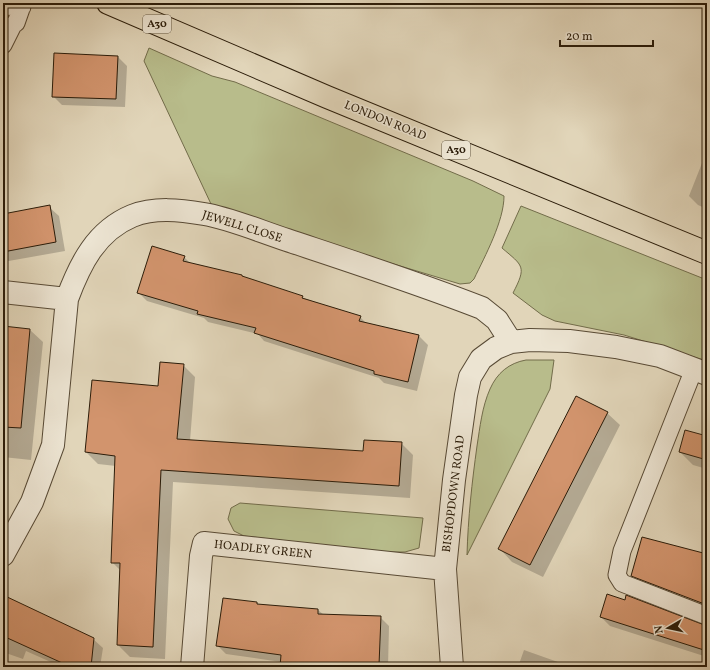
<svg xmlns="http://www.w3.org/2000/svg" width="710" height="670" font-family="Vollkorn,serif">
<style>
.green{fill:#b8bc8b;stroke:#726c4a}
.shadow{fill:#0003}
.building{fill:#d2946d;stroke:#2b1c09}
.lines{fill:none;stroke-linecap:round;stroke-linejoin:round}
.lane-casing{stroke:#584a35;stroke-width:19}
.street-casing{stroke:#584a35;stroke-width:24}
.highway-casing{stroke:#2b1c09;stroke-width:24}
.lane{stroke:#ece4d2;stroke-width:17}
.street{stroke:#ece4d2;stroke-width:22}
.highway{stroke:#e1d5b9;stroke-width:22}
.labels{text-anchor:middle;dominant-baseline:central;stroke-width:3;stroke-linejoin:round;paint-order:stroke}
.shield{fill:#ece4d2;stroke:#655845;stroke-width:1}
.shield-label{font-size:11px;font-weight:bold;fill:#2b1c09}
.street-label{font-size:12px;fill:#2b1c09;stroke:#ece4d2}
</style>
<rect width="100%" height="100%" fill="#e1d5b9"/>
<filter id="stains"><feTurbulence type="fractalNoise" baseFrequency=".005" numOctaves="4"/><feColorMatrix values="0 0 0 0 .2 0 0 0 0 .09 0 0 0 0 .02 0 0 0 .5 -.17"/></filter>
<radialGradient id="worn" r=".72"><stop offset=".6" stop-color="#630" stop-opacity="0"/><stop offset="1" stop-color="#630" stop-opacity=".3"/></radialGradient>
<path class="green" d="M149 48 212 76 235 82 473 181 504 196C504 221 485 256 474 279L470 283 460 284 317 241 211 204 144 61Z
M521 206 707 280V361L624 335 555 321 542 315 513 293C527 266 523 266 502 248Z
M526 360H554L550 389 467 555C468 518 472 482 477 446 480 427 482 407 490 389 497 373 509 363 526 360Z
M240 503 423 518 419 548 405 552H382L244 536 234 531 228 519 231 508Z"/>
<path class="shadow" d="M118 57 127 66 125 107 62 105 53 96Z
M706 153H707V209L698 205 689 196Z
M49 207 59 216 65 251 3 262V215Z
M184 257 191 264 244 278 360 317 367 324 419 336 428 345 417 391 384 383 379 378 264 341 258 334 208 322 204 318 147 301 138 292Z
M3 327 30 330 43 342 31 460 3 457Z
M183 365 195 377 190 441 364 452 401 443 413 455 410 498 173 482 165 659 130 657 118 645 121 571 112 562 116 466 98 464 86 452 93 381 159 387Z
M607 413 620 425 543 577 512 562 500 549Z
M707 437V469L693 465 680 452Z
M707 555V610L642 585 633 576Z
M257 603 259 605 318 610 324 615 380 617 389 626 388 667H281V662L226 654 217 645Z
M3 609 93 639 103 648 100 667H62L26 651 23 659 3 652Z
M601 617 707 626V657L610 626Z
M524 650 572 667H518Z"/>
<path class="building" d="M54 53 118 56 116 99 52 97Z
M50 205 56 242 3 252V214Z
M152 246 185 256 183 261 242 275V276L303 296 302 298 361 316 359 321 419 335 408 382 374 374V371L254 333 256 328 197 314 198 311 137 293Z
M3 326 30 329 21 428 3 427Z
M160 362 184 364 177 439 363 451 364 440 402 442 399 486 161 470 153 647 117 645 120 563H111L115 456 85 452 92 380 158 386Z
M576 396 608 412 530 565 498 549Z
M685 430 707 436V460L679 452Z
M642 537 707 554V605L631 576Z
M607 594 625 600 626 595 707 626V651L600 617Z
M3 595 94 638 91 667H71L3 636Z
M223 598 257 602V604L318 609V614L381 616 379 665 314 663V667H280L281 655 216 646Z"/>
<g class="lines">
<g class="lane-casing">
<path id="lane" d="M3 6 22 7
M3 31 16 23 23 3
M3 45 12 27
M694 369 622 551 617 575 622 583 707 616"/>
</g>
<g class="street-casing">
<path id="street" d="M3 292 67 299
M3 555 32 502 53 445 67 299C80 264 96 231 132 216 155 207 180 210 204 214 229 218 262 232 287 240 353 262 418 283 482 308L497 320 511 342
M192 667 201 556 204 543 445 569
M452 667 445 569 454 480 466 395 470 377 481 359 496 348 511 342 530 340 569 341 616 347 660 356 707 374"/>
</g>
<g class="highway-casing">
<path id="highway" d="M108 3 327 97 707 253"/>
</g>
<use href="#lane" class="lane"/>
<use href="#street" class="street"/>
<use href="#highway" class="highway"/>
</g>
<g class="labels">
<g class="shield">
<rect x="143" y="15" width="28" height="18" rx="3"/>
<rect x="442" y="141" width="28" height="18" rx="3"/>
</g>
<g class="shield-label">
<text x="157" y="24">A30</text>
<text x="456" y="150">A30</text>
</g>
<g class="street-label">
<text transform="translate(385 121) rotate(22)">LONDON ROAD</text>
<text transform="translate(242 227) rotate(17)">JEWELL CLOSE</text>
<text transform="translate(454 494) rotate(-83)">BISHOPDOWN ROAD</text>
<text transform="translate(263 550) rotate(6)">HOADLEY GREEN</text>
</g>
</g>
<rect width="710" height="670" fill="none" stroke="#e1d5b9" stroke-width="16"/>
<rect x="4" y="4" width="702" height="662" fill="none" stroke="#2b1c09" stroke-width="2"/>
<rect x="8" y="8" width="694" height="654" fill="none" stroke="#2b1c09"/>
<g transform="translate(668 628) rotate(261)" stroke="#ece4d2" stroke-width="3" paint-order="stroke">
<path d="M0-3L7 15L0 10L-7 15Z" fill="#2b1c09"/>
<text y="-6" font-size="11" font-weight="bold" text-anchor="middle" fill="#2b1c09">N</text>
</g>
<path d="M560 40v6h93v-6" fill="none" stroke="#2b1c09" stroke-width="2"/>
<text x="566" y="40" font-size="12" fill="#2b1c09" stroke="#ece4d2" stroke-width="3" paint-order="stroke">20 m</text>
<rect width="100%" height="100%" filter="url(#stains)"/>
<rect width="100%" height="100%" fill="url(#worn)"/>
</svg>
